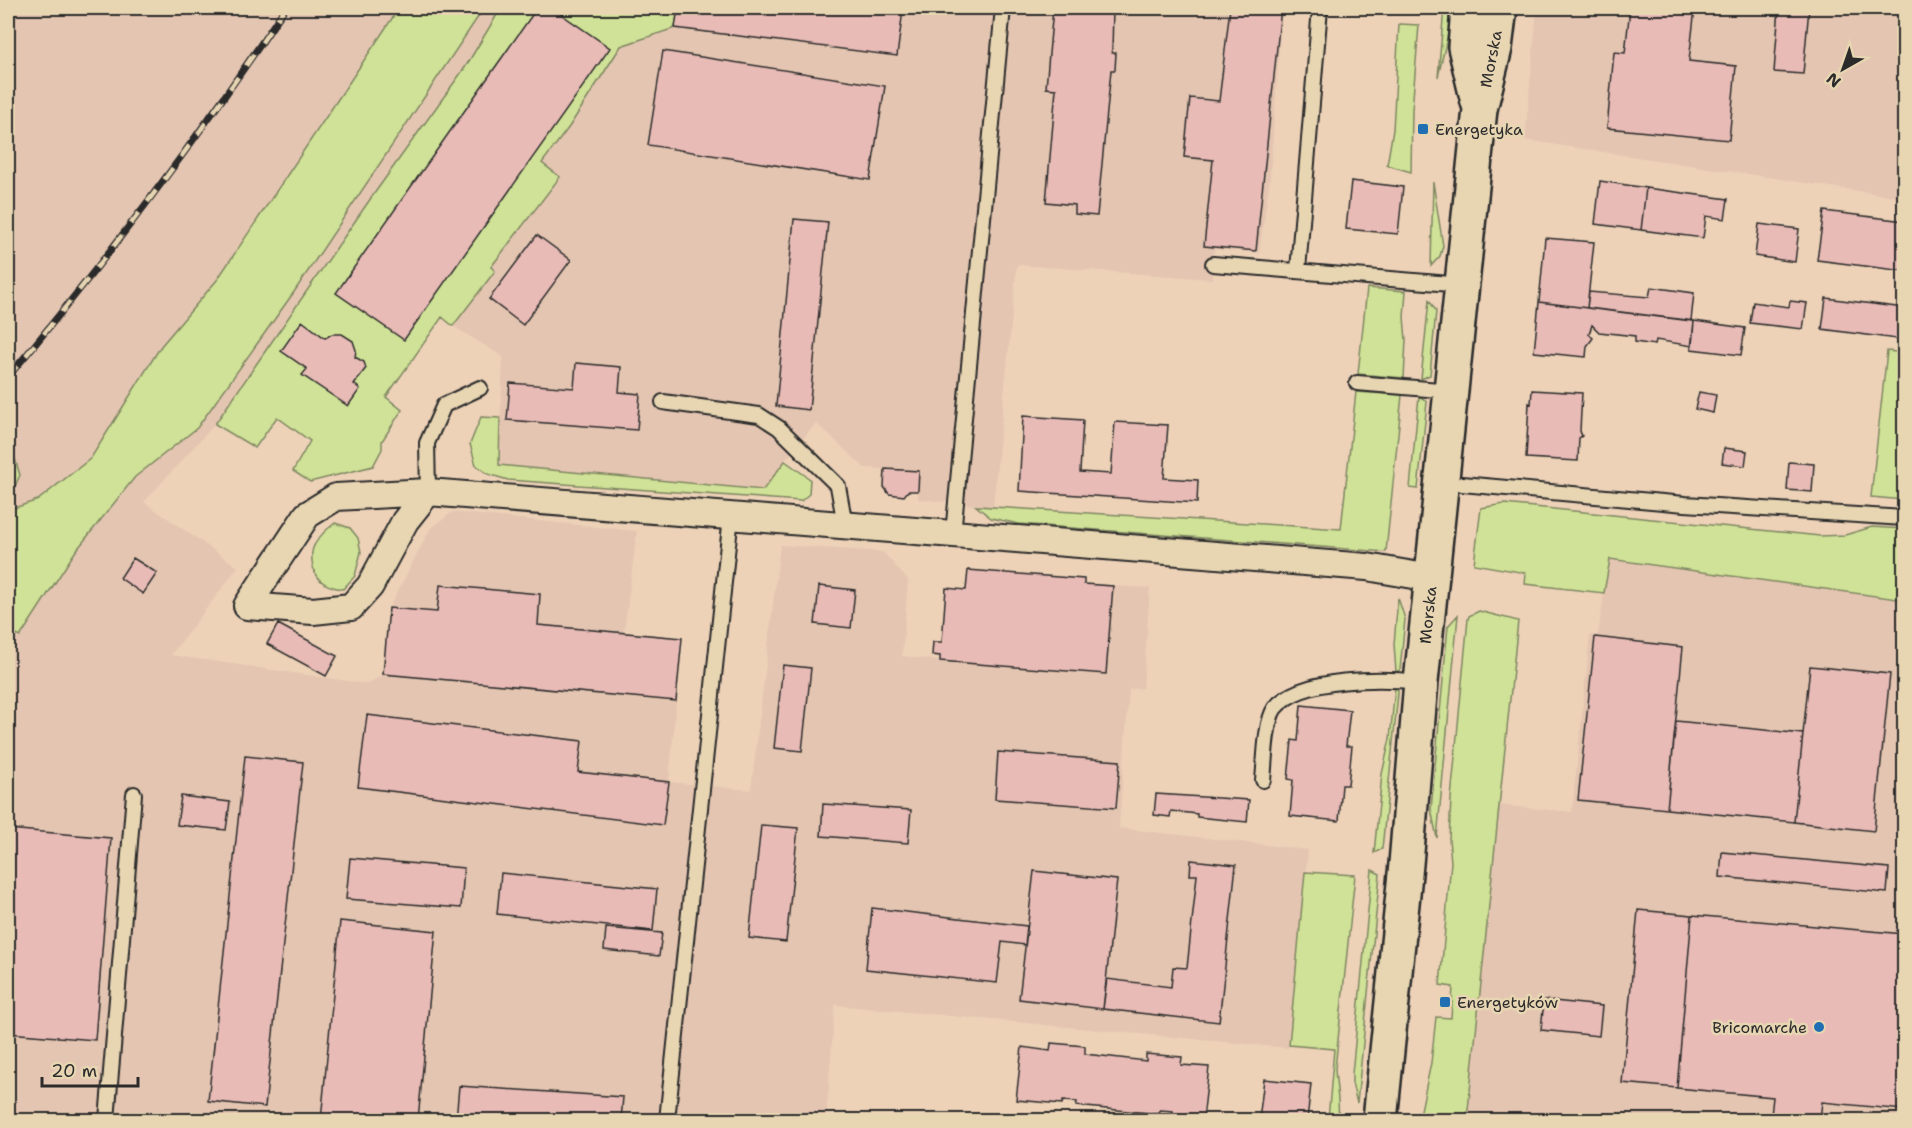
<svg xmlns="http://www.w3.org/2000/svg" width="1912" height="1128" font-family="'Shantell Sans',sans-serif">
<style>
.built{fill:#e4c5b1}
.green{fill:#d0e297;stroke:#7e8661;stroke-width:1.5}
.building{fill:#e8bbb6;stroke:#2b2b2b;stroke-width:1.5}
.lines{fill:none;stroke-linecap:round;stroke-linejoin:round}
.lane-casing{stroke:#2b2b2b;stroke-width:18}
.street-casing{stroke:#2b2b2b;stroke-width:30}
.secondary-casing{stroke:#2b2b2b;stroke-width:38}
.lane{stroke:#e8d6b3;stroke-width:14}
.street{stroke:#e8d6b3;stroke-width:26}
.secondary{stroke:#e8d6b3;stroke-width:33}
.rail-casing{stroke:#2b2b2b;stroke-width:7}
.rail{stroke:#e8d6b3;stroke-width:4.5;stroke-dasharray:14;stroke-linecap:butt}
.poi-dot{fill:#1f6fb2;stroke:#e8d6b3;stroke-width:2}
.labels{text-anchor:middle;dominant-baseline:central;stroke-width:5;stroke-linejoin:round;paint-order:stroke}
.street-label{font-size:16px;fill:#2b2b2b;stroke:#e8d6b3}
.poi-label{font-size:16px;fill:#2b2b2b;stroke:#e8d6b3;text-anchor:start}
</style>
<rect width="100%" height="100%" fill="#edd2b8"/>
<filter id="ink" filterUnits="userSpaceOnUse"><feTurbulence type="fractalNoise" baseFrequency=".0167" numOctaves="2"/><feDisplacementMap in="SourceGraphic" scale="12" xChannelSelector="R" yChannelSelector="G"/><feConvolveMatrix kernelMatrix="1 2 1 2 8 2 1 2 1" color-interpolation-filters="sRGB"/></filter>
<g filter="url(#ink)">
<path class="built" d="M8 8H501L466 66 371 198 215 424 144 502 238 567 171 655 368 684 383 674 389 608 430 529 452 512 637 531 624 633 682 638 669 782 751 790 780 545 883 552 908 580 902 656 940 661 1113 586 1150 588 1143 688 1129 689 1119 828 1308 850 1288 1048 835 1005 826 1120H8Z
M879 8H1282L1270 178 1259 253 1214 249 1212 279 1017 265 993 507 918 499 919 471 865 468 816 423 785 461 764 490 499 465 503 357 453 326 495 272 491 267 560 177 541 163 569 127 621 45 675 28 897 56 903 11Z
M1537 8H1904V198L1525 140Z
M1609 559 1904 600V716L1902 736 1904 737V1120H1467L1499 805 1572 812 1590 635H1598Z"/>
<path class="green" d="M399 8H484L294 292 197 428 135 477 75 552 20 637 8 630V510L38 500 91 458 161 346 217 280Z
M501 8H678L675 28 621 46 569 127 542 163 560 177 491 267 495 271 453 326 442 317 386 397 402 410 382 441V449L373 466 310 482 293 471 310 441 277 417 255 448 215 424 371 198 466 66Z
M1444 8H1454L1438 77Z
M1399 24 1419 25 1412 110 1411 172 1387 165 1393 130Z
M1433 182 1443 246 1440 256 1431 266Z
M1367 288 1406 291 1404 317 1406 340 1404 378 1358 374Z
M1429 300 1436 311 1430 375 1421 379Z
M1887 351 1904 353V500L1871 497Z
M1356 392 1402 395 1386 552 1019 524 991 518 976 506 1341 529Z
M1419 396 1427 402 1418 489 1410 488Z
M481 417 500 418 499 465 763 490 785 461 810 479 809 494 801 501 508 480 488 474 476 465 470 444Z
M10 443 20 475 8 502V446Z
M1504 504 1820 536 1845 535 1872 527 1904 529V600L1610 559 1604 593 1525 584 1526 573 1474 564 1481 508Z
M335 523 350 528 358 538 361 552 355 576 343 589C335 588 326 586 320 580 312 573 309 553 315 544 320 535 327 529 335 523Z
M1398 598 1405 619 1400 670 1396 672 1394 644Z
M1479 611 1518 621 1467 1120H1419L1431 1063 1436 1017 1451 1018 1453 987 1440 985 1451 862 1449 839 1451 799 1468 619 1469 616Z
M1458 615 1437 838 1431 809 1448 626Z
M1395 687 1398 688V694L1382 849 1374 853 1382 774 1390 739Z
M1372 870 1380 874 1357 1103 1352 1083V1074Z
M1305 872 1355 875 1335 1069C1336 1087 1340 1103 1338 1120H1328L1334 1049 1289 1045Z"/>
<path class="building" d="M537 8H552L610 48 404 340 336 293Z
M678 8H879L903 10 897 56 675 28Z
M1053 8H1113L1112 53H1116L1115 70H1111L1097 216 1075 214V205L1046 202 1056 89 1046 88Z
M1230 8H1281L1256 251 1204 246 1213 160 1184 157 1190 98 1219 101Z
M1630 8H1695L1689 61 1736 66 1729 140 1607 128 1614 52 1625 53Z
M1779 8H1809L1803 74 1774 72Z
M663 51 885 86 870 180 648 145Z
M1351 181 1403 187 1398 234 1346 229Z
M1600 181 1646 188 1641 230 1595 224Z
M1646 188 1728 199 1725 219 1706 216 1703 238 1641 230Z
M1824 211 1904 221V271L1817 260Z
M794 219 828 222 809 410 776 406Z
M1759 224 1799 229 1795 262 1755 256Z
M537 235 571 260 523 325 489 299Z
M1545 238 1594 242 1587 308 1539 302Z
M1651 287 1694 293 1691 321 1587 308 1589 292 1649 297Z
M1826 298 1904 308V340L1822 329Z
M1790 301 1807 303 1803 329 1750 323 1753 302 1789 307Z
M1539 302 1694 321 1692 346 1656 340 1655 345 1635 342V336L1599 332 1592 325 1589 334 1593 338 1587 346 1586 357 1534 352Z
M302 321 325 338 332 334H342L353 341 356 350 355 357 364 362 366 368 354 384 360 389 348 406 302 375 307 369 281 351Z
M1694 321 1745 328 1741 355 1691 349Z
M576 363 621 367 619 392 640 394 637 430 507 420 510 383 574 388Z
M1532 390 1582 393 1580 431 1582 436 1579 438 1578 461 1526 458 1529 403 1531 404Z
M1699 392 1716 395 1713 413 1695 409Z
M1023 416 1083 420 1080 472 1111 474 1115 422 1168 425 1164 478 1198 480 1197 503 1019 491Z
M1724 448 1747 451 1745 466 1722 463Z
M1789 462 1814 464 1812 492 1787 490Z
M885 469 919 471 918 491H908L904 496 889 494 884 487Z
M133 558 157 573 143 594 120 578Z
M968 570 1084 579V584L1113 586 1106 674 940 661V656L932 655 933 642H942L946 588 966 590Z
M440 585 540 594 538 625 682 638 676 701 383 674 389 608 437 612Z
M819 586 855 590 851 628 815 624Z
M278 624 337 656 326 676 267 644Z
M1595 637 1683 647 1667 809 1578 800Z
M783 665 811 668 802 751 774 748Z
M1810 666 1890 674 1874 831 1794 822Z
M1301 705 1350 710 1346 746H1352L1348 785H1342L1339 821 1290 816 1293 780 1288 779 1292 740 1298 741Z
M367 715 582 741 578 772 669 782 663 825 358 787Z
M1676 721 1803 734 1794 822 1667 809Z
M998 752 1120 761 1116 808 995 799Z
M245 756 303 762 265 1107 208 1101Z
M1156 794 1249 800 1247 822 1197 817V814L1171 811 1170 817 1154 815Z
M181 796 230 802 226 830 177 825Z
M823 804 911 810 908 843 821 836Z
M761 825 798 828 786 942 749 938Z
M8 829 111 838 95 1040 8 1033Z
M1722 852 1889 868 1887 893 1720 877Z
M350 858 464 868 461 908 346 899Z
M1191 860 1236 865 1219 1022 1103 1009 1107 979 1171 987 1173 967 1187 968 1197 875H1190Z
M1034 871 1117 880 1103 1009 1019 999Z
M501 873 657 889 653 931 497 914Z
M872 908 1027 926 1025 945 1002 942 997 983 866 969Z
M1638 910 1692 915 1677 1088 1622 1083Z
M1692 915 1904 934V1110L1822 1102 1820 1120H1815L1771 1116 1773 1097 1677 1088Z
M340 921 436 931 418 1120H321Z
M606 928 662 933 659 956 604 950Z
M1544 1000 1602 1006 1599 1036 1541 1030Z
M1051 1043 1085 1046V1054L1146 1061V1054L1182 1057 1181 1065 1209 1067 1203 1119 1172 1116 1173 1111 1160 1110 1159 1114 1076 1106 1077 1102 1063 1101 1062 1104 1016 1100 1022 1047 1050 1051Z
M1264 1079 1311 1084 1307 1120H1259Z
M459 1086 623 1097 621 1120H456Z"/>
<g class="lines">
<g class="lane-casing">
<path id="lane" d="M1213 264 1462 285
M1298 270 1320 8
M1357 383 1451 391
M663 402 759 415 779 428 838 486 845 525
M1462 484 1685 504 1904 518
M428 492 427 443 444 405 480 388
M953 534 1003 8
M1263 780C1265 762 1265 722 1275 708 1301 676 1384 678 1421 682
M107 1120 134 794
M667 1120 731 516"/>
</g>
<g class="street-casing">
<path id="street" d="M428 492 405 521 370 586 351 607 313 611 247 606 307 515 336 497 428 492 1367 567 1431 578"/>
</g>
<g class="secondary-casing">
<path id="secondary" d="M1468 8 1465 47 1478 102
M1380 1120 1406 864 1421 682 1480 109 1495 48 1500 8"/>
</g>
<use href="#lane" class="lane"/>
<use href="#street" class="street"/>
<use href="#secondary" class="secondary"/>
<g class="rail-casing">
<path id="rail" d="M8 377C107 259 200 136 285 8"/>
</g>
<use href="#rail" class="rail"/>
</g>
</g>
<g class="poi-dot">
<rect x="1417" y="123" width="12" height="12" rx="3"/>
<rect x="1439" y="996" width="12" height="12" rx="3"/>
<circle cx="1819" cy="1027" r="6"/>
</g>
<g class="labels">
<g class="street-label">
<text transform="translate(1491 59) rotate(-79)">Morska</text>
<text transform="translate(1428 615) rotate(-84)">Morska</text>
</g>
<g class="poi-label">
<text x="1435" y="129">Energetyka</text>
<text x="1457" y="1002">Energetyków</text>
<text x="1807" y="1027" text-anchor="end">Bricomarche</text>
</g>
</g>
<rect width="1912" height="1128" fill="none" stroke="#e8d6b3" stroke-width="30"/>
<rect x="15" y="15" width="1882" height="1098" fill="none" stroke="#2b2b2b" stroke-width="2" filter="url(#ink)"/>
<g transform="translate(1843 69) rotate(220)" stroke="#e8d6b3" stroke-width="4.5" paint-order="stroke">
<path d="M0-4.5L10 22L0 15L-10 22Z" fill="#2b2b2b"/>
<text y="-9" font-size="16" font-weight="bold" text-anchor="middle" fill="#2b2b2b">N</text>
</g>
<path d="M42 1077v9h96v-9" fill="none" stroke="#2b2b2b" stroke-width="3"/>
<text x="51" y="1077" font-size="18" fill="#2b2b2b" stroke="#e8d6b3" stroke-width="4.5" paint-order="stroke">20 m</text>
</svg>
